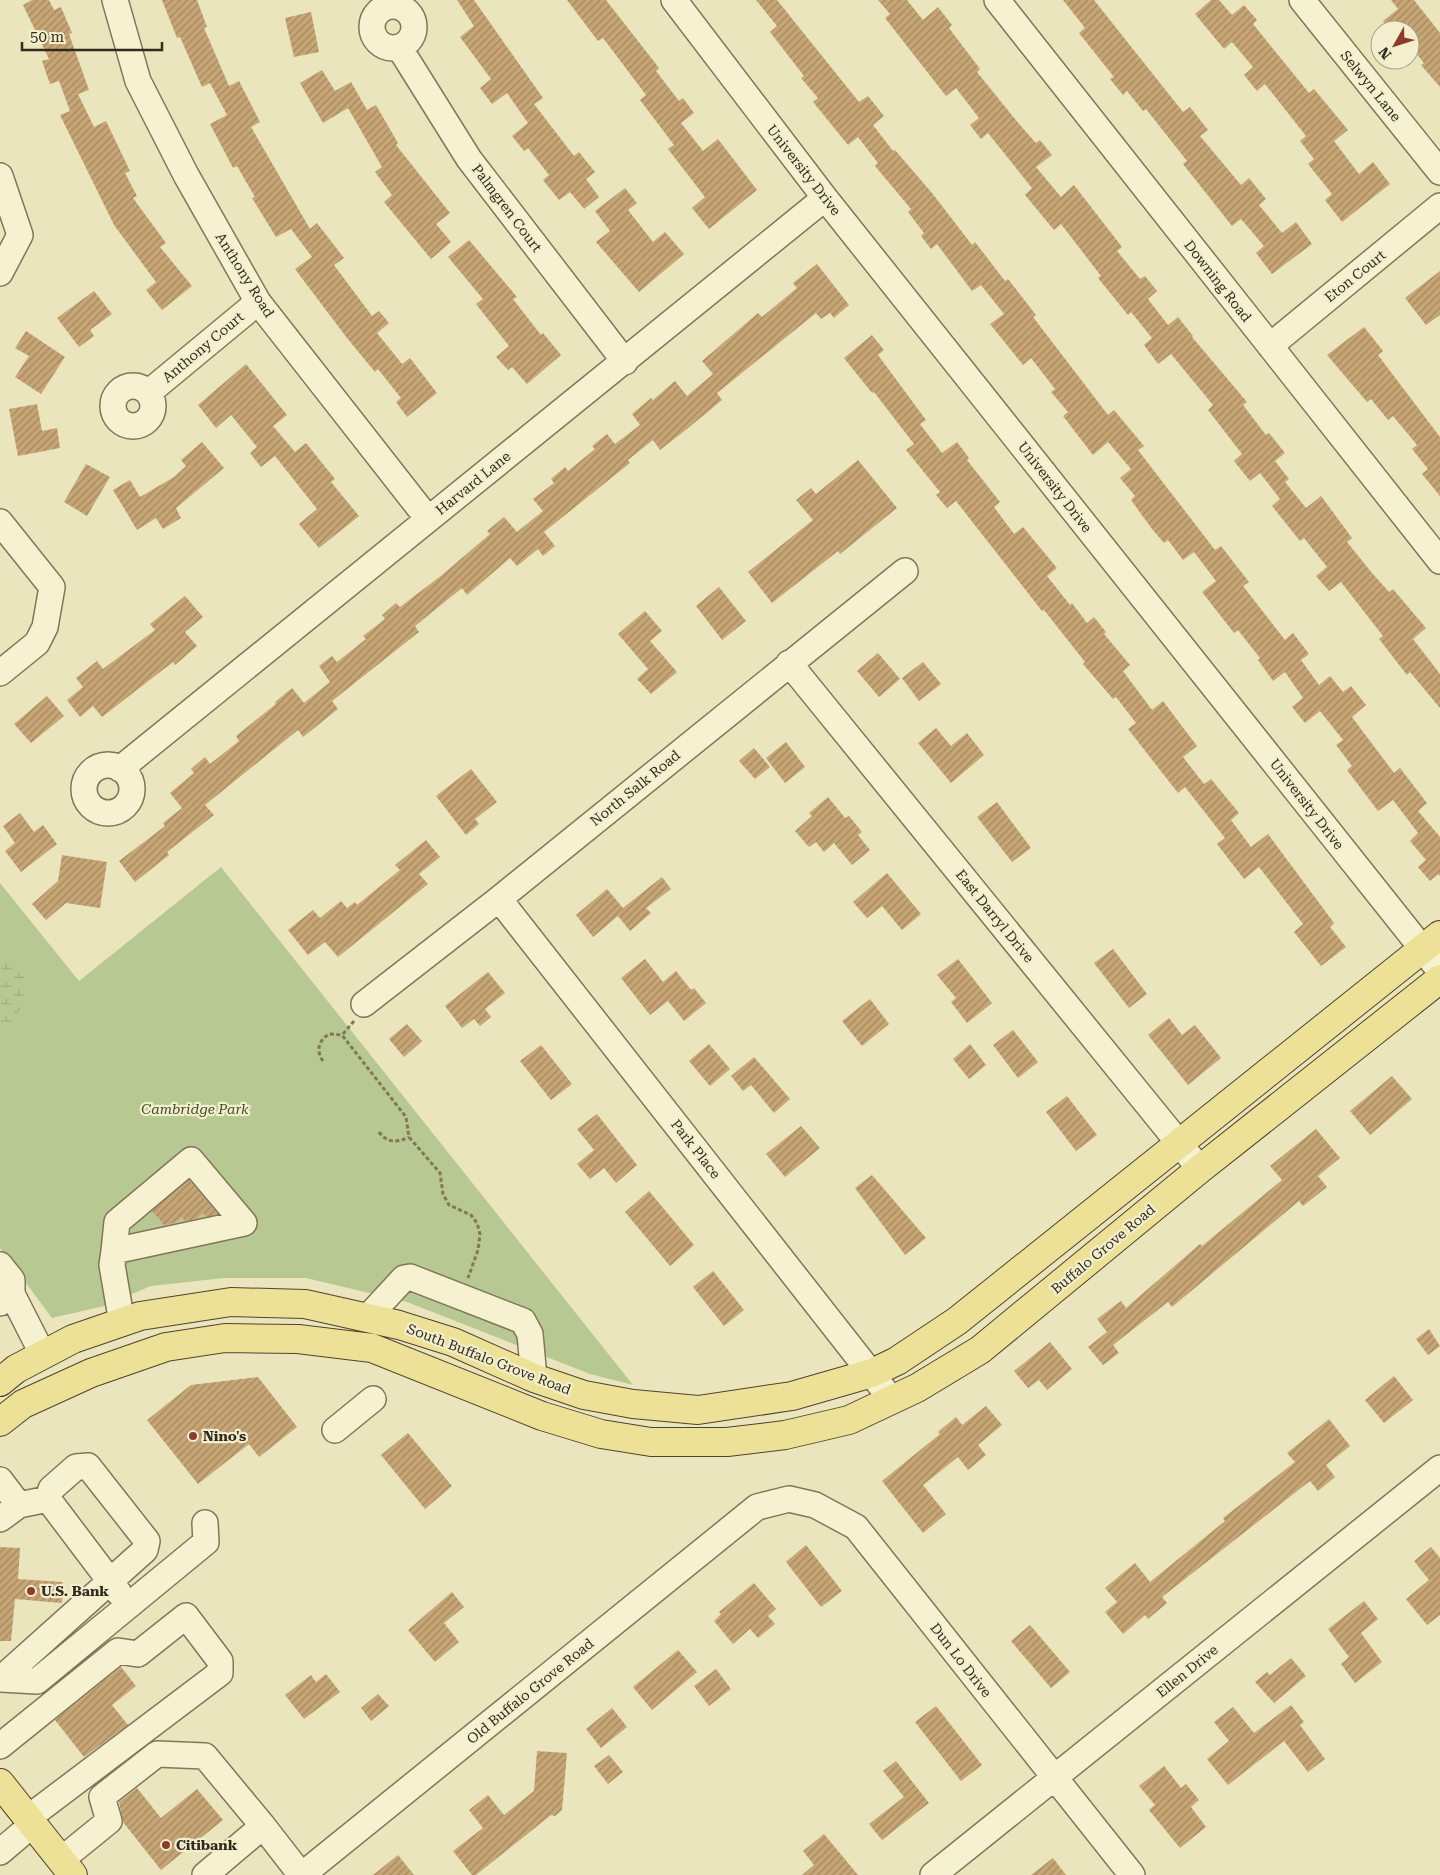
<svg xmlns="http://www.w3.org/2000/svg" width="1440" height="1875" font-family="'Roboto Serif',serif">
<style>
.green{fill:#b8c893}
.wetland{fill:url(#wetland-marsh)}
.building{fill:url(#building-hatch)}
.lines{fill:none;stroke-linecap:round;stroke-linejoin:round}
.minor-casing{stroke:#827658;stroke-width:28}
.major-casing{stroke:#4f432c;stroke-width:30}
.path{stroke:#827658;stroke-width:3;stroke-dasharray:4 2.5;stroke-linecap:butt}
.minor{stroke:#f6f2d1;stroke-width:25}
.major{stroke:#ede197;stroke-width:28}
.poi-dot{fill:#8d3c2b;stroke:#f3eecd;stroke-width:2}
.labels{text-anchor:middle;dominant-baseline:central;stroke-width:4.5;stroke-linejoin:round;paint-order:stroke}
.street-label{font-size:14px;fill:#322a1c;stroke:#f3eecd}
.park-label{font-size:14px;font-style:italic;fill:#3c4d24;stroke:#f3eecd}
.poi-label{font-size:14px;font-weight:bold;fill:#322a1c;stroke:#f3eecd;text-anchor:start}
</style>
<defs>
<pattern id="wetland-marsh" width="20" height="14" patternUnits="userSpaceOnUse" patternTransform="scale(1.25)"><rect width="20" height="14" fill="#b8c893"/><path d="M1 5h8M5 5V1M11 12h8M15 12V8" fill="none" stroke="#9fac7e"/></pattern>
<pattern id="building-hatch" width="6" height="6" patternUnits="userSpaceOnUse" patternTransform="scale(1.25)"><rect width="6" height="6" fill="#c7a676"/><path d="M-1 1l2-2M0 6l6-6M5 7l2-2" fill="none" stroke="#a28760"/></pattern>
</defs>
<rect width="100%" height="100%" fill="#ebe5be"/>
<path class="green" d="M221 867 633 1385 590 1374 407 1302 306 1278H224L151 1286 104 1306 52 1318 0 1248V883L79 981Z"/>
<path class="wetland" d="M0 953C9 961 20 966 24 978 30 993 13 1029 0 1037Z"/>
<path class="building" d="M32 0H49L54 10 61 7 72 33 69 34 89 90 78 94 94 127 106 121 130 171 125 173 137 196 133 198 166 243 160 247 192 286 162 310 146 290 156 282 114 225 60 115 70 111 59 81 50 84 42 61 49 59 23 5Z
M162 0H197L207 27 204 28 229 86 239 81 260 122 251 127 310 229 317 223 344 258 334 265 372 316 379 311 389 323 377 333 402 364 410 358 437 393 407 417 396 402 401 398 378 369 375 372 347 338 295 269 312 257 291 229 276 237 252 198 255 197 237 166 233 168 210 124 227 115 210 83 202 87 180 37 177 38Z
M457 0H474L543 98 534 104 574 156 579 152 595 172 586 179 599 197 584 209 570 192 559 200 543 180 549 175 528 148 524 151 512 136 528 123 507 93 492 104 480 88 491 79 460 37 474 26Z
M567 0H606L659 68 656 71 679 101 683 98 694 113 681 123 703 151 718 139 757 190 709 229 692 208 705 197 668 149 674 145 640 100 646 95 603 38 598 41Z
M756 0H777L859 102 868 96 884 116 873 125 893 151 895 150 932 193 972 245 975 242 1005 281 1008 279 1036 315 1033 317 1108 415 1114 410 1144 446 1138 450 1215 550 1221 546 1249 582 1243 586 1285 640 1293 633 1309 654 1301 660 1319 685 1330 676 1343 692 1351 686 1366 705 1352 717 1394 773 1400 768 1427 803 1418 811 1440 837V876L1438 874 1430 881 1418 867 1426 860 1410 841 1418 833 1393 800 1378 811 1347 770 1352 766 1336 745 1343 740 1320 711 1305 723 1292 707 1303 698 1285 672 1273 681 1258 660 1260 658 1238 630 1234 633 1202 592 1216 581 1194 552 1183 560 1168 540 1164 543 1152 529 1131 500 1135 496 1120 478 1131 469 1108 442 1093 455 1063 416 1068 412 1051 392 1055 389 1031 358 1023 365 990 324 1004 314 981 285 972 291 937 244 931 249 921 236 924 233 908 212 911 209 875 166 878 163 858 137 848 145 813 102 818 98 801 78 804 76 770 32 777 26Z
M878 0H907L923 20 938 7 952 25 949 28 980 69 977 72 1019 124 1036 143 1040 140 1052 155 1036 167 1061 197 1074 185 1122 247 1117 251 1140 279 1145 276 1157 291 1148 299 1168 325 1178 317 1193 336 1192 337 1247 402 1243 405 1266 435 1269 433 1285 453 1275 461 1289 479 1285 482 1306 508 1321 496 1352 538 1347 542 1372 573 1389 592 1393 589 1426 628 1413 639 1440 674V708L1410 672 1407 675 1379 639 1383 636 1341 582 1329 591 1316 576 1327 567 1304 538 1300 541 1272 506 1280 499 1260 473 1250 481 1234 461 1242 454 1208 410 1213 405 1171 354 1158 364 1144 345 1152 338 1131 312 1128 315 1098 278 1101 276 1061 224 1054 230 1025 195 1032 188 988 133 981 139 970 125 979 118 956 88 946 96 885 18 890 14Z
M1063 0H1094L1183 112 1190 107 1208 130 1200 136 1241 185 1249 178 1266 199 1259 205 1282 233 1296 222 1312 244 1272 274 1256 253 1264 246 1241 219 1232 226 1183 164 1187 161 1146 109 1143 111 1127 91 1123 95 1110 79 1114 77 1079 33 1085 28Z
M1211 0H1219L1232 15 1244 5 1257 20 1253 24 1309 93 1314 89 1348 130 1334 141 1359 174 1373 162 1390 184 1342 222 1325 200 1332 194 1308 164 1314 159 1300 141 1306 136 1265 84 1257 91 1244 75 1253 67 1232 42 1224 49 1195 14Z
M1391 0H1414L1440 33V87L1421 65 1424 63 1410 46V30H1390L1383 21 1398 9Z
M311 12 319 52 294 57 285 18Z
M322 70 335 91 351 82 367 110 376 105 398 143 396 145 450 213 436 224 451 242 431 259 384 202 392 195 375 172 382 167 348 108 323 123 300 83Z
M625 188 637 203 628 210 653 242 665 232 684 254 639 292 596 242 610 231 595 211Z
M469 240 517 297 513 299 541 335 543 333 561 355 527 384 512 367 508 370 496 357 509 346 476 304 483 299 448 257Z
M817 264 849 305 834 318 830 313 821 319 816 313 717 393 722 400 687 429 660 450 653 440 628 460 630 463 544 532 555 546 543 556 538 549 517 566 510 558 467 595 462 588 415 626 419 632 332 701 338 709 303 737 298 730 205 805 214 815 167 852 169 855 135 882 119 861 165 826 163 823 182 808 170 793 194 773 191 769 205 757 210 764 239 741 236 736 276 704 275 702 292 688 304 703 330 682 319 666 332 656 337 662 366 639 363 636 385 619 382 615 396 603 400 607 442 575 490 534 487 531 504 517 517 532 543 511 533 499 554 483 551 479 565 467 568 471 595 449 592 446 607 434 615 444 640 425 632 414 651 398 653 400 675 381 687 396 713 374 702 361 758 313 762 317 797 288 793 283Z
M1440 271V315L1426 325 1405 298Z
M94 291 112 314 90 330 94 336 79 347 57 318Z
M1364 327 1383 351 1378 355 1440 437V496L1422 474 1428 469 1412 449 1417 445 1393 416 1388 420 1371 399 1367 402 1327 355Z
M26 331 65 357 41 394 15 377 29 356 15 348Z
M872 335 884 350 878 355 926 420 920 424 942 453 957 442 969 458 967 460 1000 502 994 507 1014 534 1023 527 1057 568 1047 576 1070 605 1072 603 1087 623 1094 617 1106 632 1104 634 1130 665 1123 671 1152 710 1163 701 1197 746 1183 757 1204 784 1211 779 1239 813 1231 820 1251 847 1268 834 1334 923 1330 927 1346 947 1321 966 1294 932 1303 924 1259 867 1244 879 1217 844 1225 838 1185 787 1178 793 1128 729 1136 723 1116 697 1113 699 1083 664 1085 662 1044 610 1042 611 956 501 947 508 936 495 940 492 906 450 914 444 874 392 872 393 844 358Z
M246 364 287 415 273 426 295 452 306 443 335 479 331 482 359 516 319 548 299 524 317 509 275 456 261 467 250 453 257 447 231 415 216 428 198 405Z
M37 404 42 431 57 428 60 448 18 456 9 409Z
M202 442 224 468 176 508 181 518 163 529 156 518 137 530 113 490 130 480 140 497 174 477 186 466 181 460Z
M858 460 897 508 840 554 838 551 772 603 748 572 813 520 796 500 811 488 816 494Z
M86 464 110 477 87 516 64 502Z
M719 587 746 621 722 640 696 606Z
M185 596 203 617 185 632 197 646 175 665 173 662 102 717 93 706 80 717 67 700 83 687 76 678 97 661 103 669 155 630 150 624Z
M645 611 662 631 650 641 677 672 651 694 637 679 648 669 618 634Z
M878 653 900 679 879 697 857 671Z
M923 662 941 684 919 701 902 678Z
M47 696 64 716 31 743 14 724Z
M936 728 951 746 967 733 984 755 951 783 918 743Z
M786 742 805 767 785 783 766 758Z
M754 748 770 767 755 779 739 761Z
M471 769 497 802 475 819 479 824 466 835 436 796Z
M828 797 845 818 849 816 862 832 858 835 870 850 852 865 834 843 824 852 816 842 809 847 795 831 812 816 809 813Z
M997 802 1031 848 1012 862 977 817Z
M20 813 34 832 43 825 57 844 21 872 5 851 15 843 3 826Z
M426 840 440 857 419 874 428 884 338 957 325 942 308 955 288 930 313 910 320 918 341 901 347 908 355 902 357 905 400 870 395 865Z
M62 855 107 862 100 908 66 903 46 920 32 904 58 881Z
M887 873 921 914 902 930 882 906 867 918 853 902Z
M662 877 671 889 646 908 651 913 630 931 618 916 593 937 576 915 607 889 623 908Z
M1113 949 1147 994 1129 1008 1094 963Z
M645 959 663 982 676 971 691 990 694 988 706 1003 684 1021 668 1001 650 1015 621 978Z
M958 959 992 1003 967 1023 951 1002 956 998 937 975Z
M488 972 505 993 485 1009 491 1017 480 1026 474 1019 462 1028 445 1006Z
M870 999 889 1024 862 1046 842 1021Z
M1169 1018 1182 1035 1195 1025 1221 1058 1188 1085 1148 1035Z
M407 1024 422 1041 404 1057 389 1039Z
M1013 1030 1038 1062 1018 1078 993 1045Z
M709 1044 730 1069 710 1086 689 1061Z
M970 1044 986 1065 969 1079 953 1059Z
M541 1045 572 1084 551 1100 520 1061Z
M754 1057 790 1099 774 1113 751 1085 743 1091 731 1076Z
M1392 1076 1412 1099 1370 1135 1350 1111Z
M1067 1096 1097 1135 1076 1151 1046 1112Z
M597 1114 637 1165 616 1183 604 1168 590 1179 577 1164 594 1150 577 1129Z
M801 1126 820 1148 785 1177 766 1154Z
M1316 1129 1340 1158 1318 1176 1327 1187 1303 1206 1299 1201 1172 1307 1168 1302 1113 1345 1119 1353 1103 1365 1088 1347 1107 1332 1097 1319 1121 1301 1126 1308 1200 1244 1202 1246 1282 1180 1270 1166Z
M872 1175 926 1238 905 1255 855 1188Z
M189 1180 218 1214 206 1217 203 1213 196 1219 185 1221 182 1217 174 1223 164 1225 152 1211Z
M649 1191 694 1245 670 1266 625 1212Z
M713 1271 744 1310 724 1326 693 1287Z
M1429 1329 1440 1346 1428 1355 1416 1339Z
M1050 1342 1072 1369 1047 1390 1039 1380 1028 1388 1014 1371Z
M1394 1376 1413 1400 1384 1423 1365 1400Z
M258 1377 297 1427 259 1457 249 1444 198 1484 147 1420 191 1385Z
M986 1406 1002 1425 978 1445 986 1455 968 1470 958 1457 923 1485 946 1514 923 1533 882 1481 940 1434 938 1432 956 1417 962 1425Z
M1329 1419 1350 1446 1326 1465 1335 1477 1318 1491 1310 1481 1162 1597 1167 1603 1148 1619 1145 1615 1123 1634 1105 1612 1117 1602 1105 1588 1135 1563 1150 1582 1225 1521 1223 1518 1295 1462 1287 1453Z
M408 1433 452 1486 425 1509 381 1455Z
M806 1545 842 1591 821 1607 786 1562Z
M0 1547 20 1548 18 1579 63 1582 62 1603 15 1599 11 1641H0Z
M1431 1547 1440 1558V1615L1427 1625 1406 1599 1429 1580 1414 1561Z
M754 1583 776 1609 768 1616 775 1624 758 1638 750 1629 733 1644 714 1621 721 1614 719 1612Z
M452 1592 464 1607 444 1623 459 1642 435 1662 408 1630Z
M1364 1601 1378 1619 1361 1633 1382 1662 1355 1683 1341 1664 1349 1657 1328 1629Z
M1030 1625 1070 1672 1051 1688 1011 1641Z
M678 1650 697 1672 652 1710 633 1687Z
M1291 1658 1306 1676 1274 1703 1255 1682 1267 1672 1270 1675Z
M121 1667 136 1686 112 1705 128 1725 84 1757 55 1720Z
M716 1669 731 1689 709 1706 694 1686Z
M326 1674 340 1692 304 1719 285 1695 311 1675 316 1682Z
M378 1694 389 1706 371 1721 361 1708Z
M1291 1705 1304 1722 1300 1725 1325 1759 1308 1772 1284 1741 1228 1785 1207 1759 1229 1741 1214 1722 1233 1707 1254 1733Z
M936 1706 982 1765 961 1781 915 1722Z
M612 1708 627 1727 601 1748 586 1729Z
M537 1751 567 1753 562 1810 555 1816 551 1815 476 1875H472L453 1851 483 1828 469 1810 488 1795 504 1815 534 1791Z
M609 1755 623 1772 608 1784 594 1766Z
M896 1761 929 1803 882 1840 869 1824 904 1797 883 1771Z
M1164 1766 1181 1788 1186 1784 1199 1800 1191 1807 1206 1827 1180 1848 1149 1810 1155 1805 1139 1786Z
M137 1788 161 1818 197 1789 223 1820 161 1870 123 1822 119 1802Z
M824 1834 858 1875H802L814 1865 803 1851Z
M398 1855 414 1875H373Z
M1053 1858 1066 1875H1031Z"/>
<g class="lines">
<g class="minor-casing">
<path id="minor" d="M115 0 138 81 186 175 258 302 428 519
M674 0 825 198 1440 971
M997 0 1440 561
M1302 0 1440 172
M372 27a21 21 0 1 1 42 0a21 21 0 1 1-42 0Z
M399 47 469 159 625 362
M0 176 20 235 0 273
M1270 346 1440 206
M113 406a20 20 0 1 1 40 0a20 20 0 1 1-40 0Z
M148 393 258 302
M0 522 52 587 45 627 37 643 0 673
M789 663 1200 1169
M84 789a24 24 0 1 1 48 0a24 24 0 1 1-48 0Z
M120 769 825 198
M499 899 892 1400
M364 1004 499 899 905 571
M114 1251 117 1222 191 1160 244 1223 114 1251 112 1265 122 1323
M0 1265 12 1280V1294
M0 1303 12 1294 43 1355
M367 1318 404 1278 410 1277 523 1321 530 1334 534 1378
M335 1430 373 1399
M0 1480 19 1505 0 1519
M19 1505 48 1499 119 1593
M1 1679 145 1550 147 1541 88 1466 76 1467 51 1489 48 1499
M1 1679 37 1681 206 1542 205 1523
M0 1746 118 1651 138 1654 186 1616 220 1661V1673L28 1818
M0 1852 33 1824
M61 1860 109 1821 102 1797 157 1754 205 1756 263 1826
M205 1875 263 1826 301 1875
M302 1875 757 1507 789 1499 815 1505 856 1527 1132 1875
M933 1875 1440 1468"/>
</g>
<g class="major-casing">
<path id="major" d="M0 1382 16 1369 73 1339 140 1316 231 1302 305 1304 399 1325 453 1342 534 1378 584 1395 633 1404 698 1410 792 1396 872 1373 897 1361 957 1321 1440 935
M0 1422 23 1404 91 1373 166 1347 225 1338 298 1339 372 1348 542 1416 601 1434 651 1442H727L785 1435 849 1420 917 1388 980 1350 1200 1169 1440 979
M0 1783 73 1875"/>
</g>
<path class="path" d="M354 1021 342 1035 406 1117 409 1137 440 1173 443 1194 449 1205 471 1215 477 1223 480 1234 478 1250 468 1278
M323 1061C316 1051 318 1041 329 1034L342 1035
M379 1132C387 1143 397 1143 409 1137"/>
<use href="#minor" class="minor"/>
<use href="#major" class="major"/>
</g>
<g class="poi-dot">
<circle cx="193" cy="1436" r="5"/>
<circle cx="31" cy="1591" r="5"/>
<circle cx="166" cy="1845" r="5"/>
</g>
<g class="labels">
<g class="street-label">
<text transform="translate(1371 86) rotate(51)">Selwyn Lane</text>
<text transform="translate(804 170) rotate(52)">University Drive</text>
<text transform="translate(507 208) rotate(53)">Palmgren Court</text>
<text transform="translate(245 275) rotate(58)">Anthony Road</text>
<text transform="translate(1355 276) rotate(-39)">Eton Court</text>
<text transform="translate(1218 281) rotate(52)">Downing Road</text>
<text transform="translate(203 347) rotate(-40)">Anthony Court</text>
<text transform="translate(473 483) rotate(-39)">Harvard Lane</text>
<text transform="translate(1055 487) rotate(52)">University Drive</text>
<text transform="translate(635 788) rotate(-39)">North Salk Road</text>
<text transform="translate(1307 804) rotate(52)">University Drive</text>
<text transform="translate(995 916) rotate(51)">East Darryl Drive</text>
<text transform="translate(696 1149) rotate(52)">Park Place</text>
<text transform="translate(1103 1249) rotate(-40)">Buffalo Grove Road</text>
<text transform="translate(489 1359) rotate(21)">South Buffalo Grove Road</text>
<text transform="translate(961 1660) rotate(52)">Dun Lo Drive</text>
<text transform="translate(1187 1671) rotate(-39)">Ellen Drive</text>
<text transform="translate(530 1691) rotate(-39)">Old Buffalo Grove Road</text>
</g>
<g class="park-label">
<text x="195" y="1109">Cambridge Park</text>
</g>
<g class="poi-label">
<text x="203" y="1436">Nino's</text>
<text x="41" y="1591">U.S. Bank</text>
<text x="176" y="1845">Citibank</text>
</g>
</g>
<g transform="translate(1395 45) rotate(231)"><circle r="24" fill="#f3eecd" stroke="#a6a086"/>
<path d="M0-4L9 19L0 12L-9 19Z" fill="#8d3c2b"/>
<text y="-8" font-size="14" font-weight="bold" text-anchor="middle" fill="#322a1c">N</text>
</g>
<path d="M22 42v8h140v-8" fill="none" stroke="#322a1c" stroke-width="2.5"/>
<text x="30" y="42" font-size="15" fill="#322a1c" stroke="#f3eecd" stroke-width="4" paint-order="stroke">50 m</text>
</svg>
